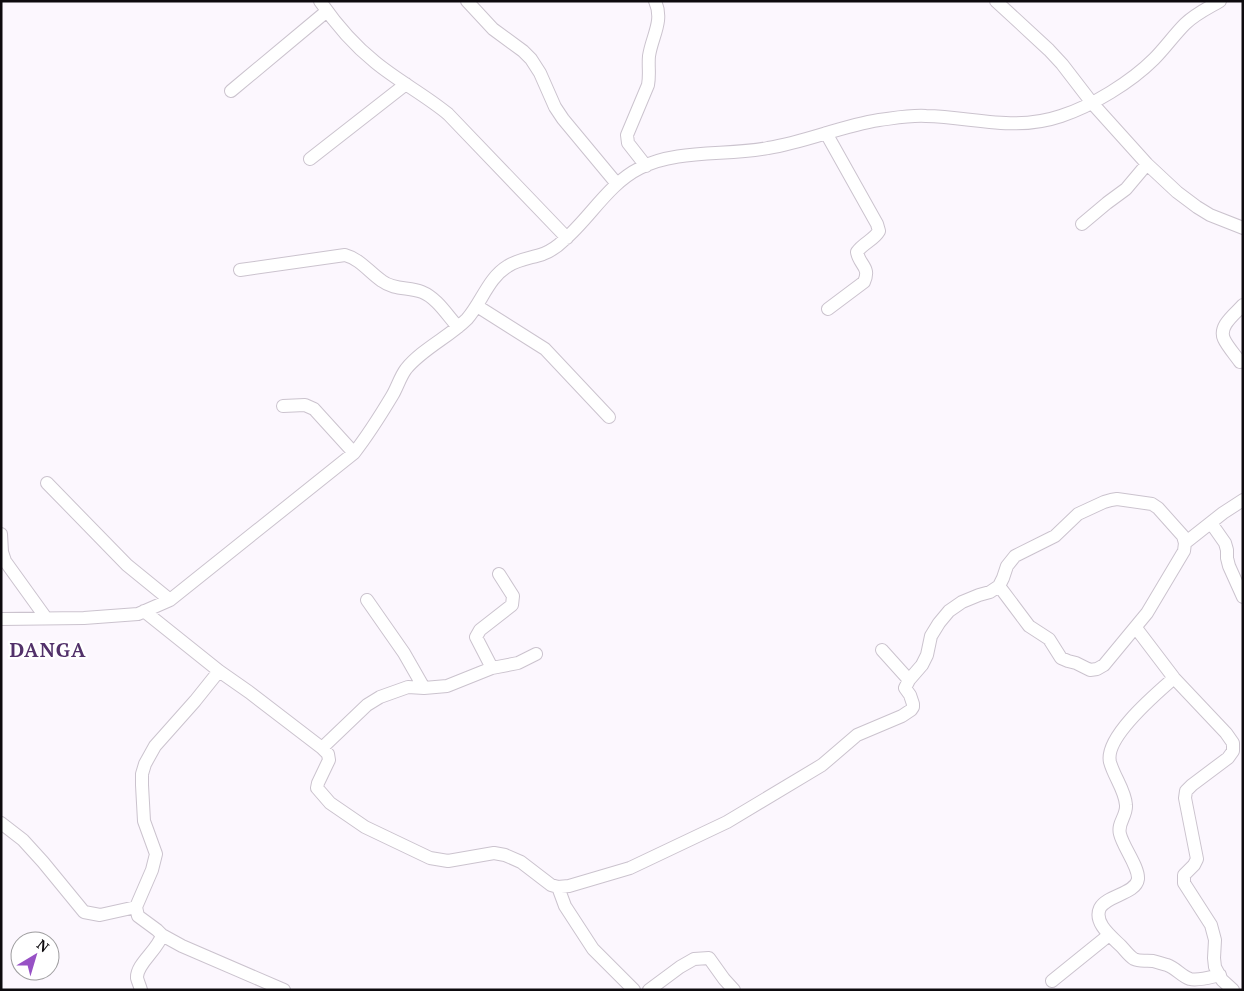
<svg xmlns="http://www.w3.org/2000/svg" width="1244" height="991" font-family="'PT Serif',serif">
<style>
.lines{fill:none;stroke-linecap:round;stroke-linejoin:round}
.minor-casing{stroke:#cbc3ce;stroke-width:14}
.minor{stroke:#fff;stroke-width:12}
.labels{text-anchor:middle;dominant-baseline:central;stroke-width:4.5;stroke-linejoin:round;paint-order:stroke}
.district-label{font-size:20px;font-weight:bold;letter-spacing:1px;fill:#52316a;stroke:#fff}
</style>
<rect width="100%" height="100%" fill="#fcf7fe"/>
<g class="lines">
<g class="minor-casing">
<path id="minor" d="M320 1C335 23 354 45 375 62 398 81 425 95 448 114L567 238
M467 1 493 29 523 51 531 59 540 73 555 107 563 119 617 184
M996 1 1049 50 1062 64 1092 103 1147 164 1177 192 1197 207 1210 215 1243 228
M231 91 327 11
M826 133 877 224 879 231C874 240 863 243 857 252 859 265 871 267 864 282L828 309
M310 159 406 84
M646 166 628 143 627 135 648 85C650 75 648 66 649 56 652 36 664 21 655 1
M1082 224 1107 203 1126 189 1147 164
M240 270 345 255C360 259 369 272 382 281 394 290 409 287 422 292 437 298 447 315 458 327
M477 306 545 349 609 417
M1240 362C1236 356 1227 346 1224 339 1218 326 1235 314 1243 305
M283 406 305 405 314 409 354 453
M47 483 127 565 170 600
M1211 523 1225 543 1227 550V558L1229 566 1243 597
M1 534 2 552 5 561 46 618
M1185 543 1223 513 1243 500
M367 600 404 653 424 688
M144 611 219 671 249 692 322 748 328 754 329 760 318 783 317 788 330 803 365 827 430 858 448 861 494 853 505 855 521 862 551 885 558 887 569 886 630 868 727 822 822 765 857 735 902 716 911 710 913 707V704L910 695 905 688 909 680 922 665 927 655 931 636 939 623 949 611 962 602 979 595 990 592 999 586 1003 578 1007 566 1015 556 1055 536 1078 514 1104 502 1111 500 1117 499 1152 504 1158 508 1183 536 1185 543 1184 551 1147 613 1104 665 1097 669 1090 670 1076 663 1068 661 1061 658 1049 639 1029 626 999 586
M1 619 84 618 138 614 170 600 354 453C368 435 380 416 392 396 397 388 400 377 406 369 422 349 449 337 467 319 482 302 488 278 508 266 519 259 531 258 543 254 551 251 558 246 564 240 590 218 608 184 640 168 676 149 727 156 768 148 806 142 841 126 879 120 895 118 911 115 926 116 973 117 1014 132 1061 116 1092 106 1131 82 1154 59 1165 48 1174 35 1185 24 1195 14 1208 8 1220 1
M1136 628 1174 678 1226 733 1233 743V751L1228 758 1192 785 1186 791 1185 798 1197 859 1194 865 1184 875V883L1211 925 1215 940 1214 958 1215 967 1222 980 1233 990
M882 650 909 680
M492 668 476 637 480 630 512 605 513 596 499 574
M1174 678C1157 693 1104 737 1110 762 1114 777 1125 790 1126 805 1127 816 1117 823 1120 834 1123 847 1139 867 1138 879 1136 894 1107 895 1100 908 1093 923 1112 937 1121 946 1125 950 1129 956 1134 959 1140 962 1146 960 1153 961 1157 962 1163 964 1167 965 1176 968 1181 976 1190 979 1199 981 1211 977 1220 975
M322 748 367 705 380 697 408 687 424 688 447 686 492 668 518 663 536 654
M1 823 23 840 43 862 84 912 100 915 136 907
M558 887 565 906 593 949 634 990
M162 935 182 946 284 990
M1052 981 1109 935
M141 990C140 986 138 982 137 978 136 964 158 950 162 935L157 930 138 916 136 907 152 870 156 854 144 821 142 785V774L145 764 155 746 195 701 219 671
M649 990 680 967 694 959 709 958 724 979 734 990"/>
</g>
<use href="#minor" class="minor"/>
</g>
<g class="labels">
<g class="district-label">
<text x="48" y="649">DANGA</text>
</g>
</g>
<rect width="1244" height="991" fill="none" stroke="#0d0a0e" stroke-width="5"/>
<g transform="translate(35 956) rotate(38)"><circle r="24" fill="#ffffff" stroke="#9e9d9f"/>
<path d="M0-4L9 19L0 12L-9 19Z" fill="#9751c5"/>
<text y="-8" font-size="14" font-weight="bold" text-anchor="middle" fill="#0d0a0e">N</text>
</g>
</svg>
